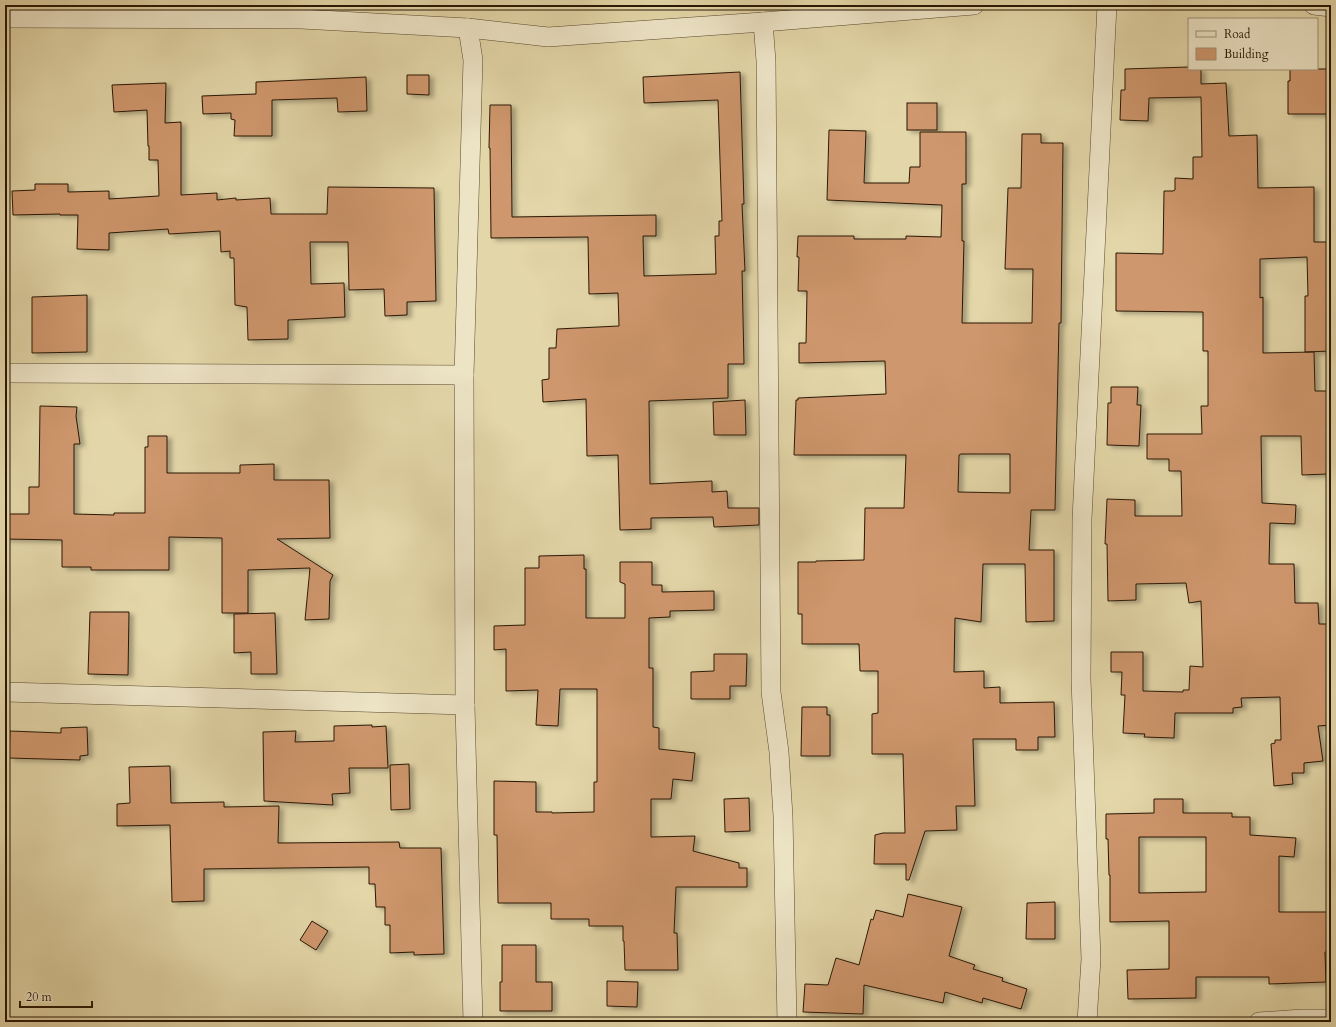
<svg xmlns="http://www.w3.org/2000/svg" width="1336" height="1027" font-family="Cardo,serif">
<style>
.building{fill:#cf976d;stroke:#291704;fill-rule:evenodd;filter:url(#shadow)}
.lines{fill:none;stroke-linecap:round;stroke-linejoin:round}
.minor-casing{stroke:#58472d;stroke-width:20}
.minor{stroke:#ede4c6;stroke-width:19}
</style>
<defs>
<filter id="shadow"><feDropShadow dx="4.5" dy="2.5" stdDeviation="2" flood-color="#0004"/></filter>
</defs>
<rect width="100%" height="100%" fill="#e3d6a8"/>
<filter id="stains"><feTurbulence type="fractalNoise" baseFrequency=".005" numOctaves="4"/><feColorMatrix values="0 0 0 0 .2 0 0 0 0 .09 0 0 0 0 .02 0 0 0 .5 -.17"/></filter>
<radialGradient id="worn" r=".72"><stop offset=".6" stop-color="#630" stop-opacity="0"/><stop offset="1" stop-color="#630" stop-opacity=".3"/></radialGradient>
<!-- building -->
<g class="building">
<path d="M 1189,67 L 1189,69 L 1201,69 L 1201,84 L 1226,83 L 1229,136 L 1257,135 L 1258,188 L 1314,187 L 1314,242 L 1331,242 L 1331,351 L 1305,352 L 1305,296 L 1308,296 L 1307,257 L 1260,259 L 1260,298 L 1263,297 L 1263,353 L 1314,352 L 1315,391 L 1331,391 L 1331,440 L 1327,440 L 1327,474 L 1302,475 L 1301,436 L 1261,436 L 1262,503 L 1296,505 L 1295,524 L 1270,523 L 1269,564 L 1294,564 L 1295,603 L 1318,603 L 1319,624 L 1330,624 L 1331,725 L 1318,726 L 1323,761 L 1304,763 L 1304,773 L 1292,773 L 1293,784 L 1274,786 L 1271,744 L 1275,743 L 1275,740 L 1281,740 L 1280,697 L 1241,698 L 1242,707 L 1233,708 L 1233,713 L 1175,713 L 1174,738 L 1144,737 L 1145,734 L 1123,733 L 1125,695 L 1121,695 L 1122,672 L 1111,672 L 1111,652 L 1143,652 L 1143,691 L 1183,692 L 1183,690 L 1189,690 L 1190,666 L 1203,667 L 1201,601 L 1189,603 L 1186,583 L 1136,584 L 1136,600 L 1108,601 L 1107,544 L 1105,544 L 1107,499 L 1135,500 L 1135,516 L 1182,516 L 1181,471 L 1169,471 L 1169,459 L 1147,459 L 1147,434 L 1202,434 L 1201,406 L 1208,406 L 1208,351 L 1203,351 L 1203,312 L 1116,311 L 1116,253 L 1163,254 L 1164,191 L 1173,191 L 1175,190 L 1175,178 L 1193,179 L 1193,157 L 1202,157 L 1201,97 L 1149,98 L 1148,121 L 1120,120 L 1121,90 L 1125,90 L 1125,69 Z"/>
<path d="M 1290,69 L 1331,69 L 1331,114 L 1288,114 L 1288,81 L 1290,81 Z"/>
<path d="M 740,72 L 744,204 L 742,204 L 745,271 L 742,271 L 744,364 L 728,364 L 728,398 L 649,401 L 650,484 L 712,481 L 712,492 L 727,491 L 728,508 L 759,508 L 759,525 L 714,527 L 713,517 L 651,518 L 651,529 L 620,530 L 618,455 L 587,456 L 586,399 L 543,402 L 542,380 L 549,379 L 549,348 L 556,348 L 557,329 L 619,326 L 618,293 L 589,294 L 588,237 L 491,238 L 490,148 L 489,148 L 490,105 L 511,105 L 512,217 L 656,215 L 656,236 L 643,236 L 644,276 L 716,274 L 715,236 L 719,236 L 719,221 L 722,221 L 718,100 L 644,103 L 643,77 Z"/>
<path d="M 407,75 L 429,75 L 429,95 L 407,94 Z"/>
<path d="M 366,77 L 367,111 L 338,112 L 337,98 L 272,100 L 272,136 L 234,136 L 235,120 L 231,119 L 231,113 L 203,114 L 202,96 L 256,94 L 256,82 Z"/>
<path d="M 166,83 L 165,123 L 181,122 L 181,195 L 217,193 L 217,200 L 236,198 L 236,200 L 270,198 L 271,214 L 327,214 L 328,187 L 434,188 L 436,301 L 407,302 L 407,315 L 385,316 L 384,289 L 349,290 L 348,242 L 310,242 L 311,284 L 344,283 L 345,317 L 288,320 L 288,339 L 248,340 L 247,307 L 235,305 L 234,258 L 230,258 L 230,251 L 221,252 L 220,231 L 169,234 L 168,229 L 109,233 L 109,250 L 77,249 L 78,215 L 60,215 L 60,214 L 13,215 L 12,191 L 35,190 L 35,184 L 68,184 L 68,192 L 109,191 L 109,199 L 159,196 L 158,160 L 149,160 L 149,146 L 148,146 L 147,110 L 114,112 L 112,85 Z"/>
<rect x="907" y="103" width="30" height="27"/>
<path d="M 829,130 L 866,131 L 864,183 L 909,183 L 910,167 L 920,167 L 920,132 L 966,132 L 966,184 L 962,184 L 962,241 L 964,241 L 962,323 L 1032,323 L 1033,269 L 1005,269 L 1008,188 L 1021,188 L 1022,134 L 1041,134 L 1041,143 L 1063,143 L 1061,323 L 1059,323 L 1055,510 L 1031,510 L 1029,550 L 1054,550 L 1054,621 L 1026,622 L 1025,564 L 983,564 L 981,622 L 955,618 L 954,672 L 984,671 L 984,688 L 1000,687 L 1000,703 L 1054,702 L 1055,737 L 1038,737 L 1038,750 L 1016,750 L 1016,739 L 973,739 L 975,806 L 956,806 L 957,830 L 925,831 L 909,880 L 906,880 L 906,864 L 874,864 L 875,835 L 883,833 L 905,833 L 903,754 L 872,754 L 872,714 L 878,713 L 878,671 L 860,671 L 859,644 L 802,644 L 802,614 L 798,614 L 798,562 L 816,562 L 816,561 L 864,560 L 865,508 L 904,508 L 906,455 L 794,455 L 796,400 L 798,400 L 798,398 L 886,394 L 885,361 L 799,363 L 799,343 L 806,343 L 807,291 L 798,291 L 799,257 L 797,257 L 798,236 L 854,236 L 854,239 L 906,239 L 906,236 L 941,237 L 942,205 L 827,200 ZM 961,454 L 1010,454 L 1010,493 L 958,492 L 959,455 Z"/>
<path d="M 87,295 L 87,352 L 32,353 L 32,297 Z"/>
<path d="M 1111,387 L 1138,387 L 1137,405 L 1141,405 L 1139,446 L 1107,445 L 1108,403 L 1111,403 Z"/>
<path d="M 745,400 L 746,435 L 714,435 L 713,402 Z"/>
<path d="M 40,406 L 77,407 L 76,416 L 80,444 L 74,444 L 74,514 L 114,515 L 114,513 L 145,513 L 145,447 L 148,447 L 148,436 L 167,436 L 167,473 L 240,473 L 240,465 L 274,464 L 274,480 L 329,480 L 330,538 L 277,539 L 333,575 L 330,581 L 329,619 L 305,620 L 310,568 L 248,570 L 248,613 L 222,613 L 222,538 L 169,537 L 169,570 L 91,570 L 91,567 L 62,567 L 62,540 L 5,539 L 5,514 L 29,514 L 29,487 L 39,487 Z"/>
<path d="M 584,555 L 584,569 L 586,569 L 586,618 L 625,618 L 625,584 L 620,582 L 620,562 L 652,562 L 652,585 L 662,585 L 662,592 L 714,591 L 714,610 L 670,611 L 670,617 L 649,618 L 649,668 L 653,668 L 653,727 L 659,728 L 659,749 L 695,753 L 692,781 L 673,779 L 671,799 L 651,799 L 651,837 L 695,836 L 693,851 L 739,863 L 739,868 L 747,868 L 747,887 L 676,887 L 674,933 L 677,933 L 678,970 L 625,970 L 624,941 L 623,941 L 623,926 L 589,926 L 589,919 L 551,919 L 551,903 L 498,903 L 497,835 L 494,835 L 494,781 L 536,782 L 536,812 L 552,812 L 552,813 L 594,812 L 594,782 L 597,782 L 597,689 L 560,689 L 558,726 L 536,725 L 538,690 L 506,691 L 506,649 L 494,650 L 494,626 L 525,625 L 525,568 L 539,568 L 539,556 Z"/>
<path d="M 90,612 L 129,612 L 128,675 L 88,674 Z"/>
<path d="M 275,613 L 277,674 L 251,674 L 251,652 L 234,653 L 234,614 Z"/>
<path d="M 714,654 L 747,654 L 746,686 L 730,686 L 730,699 L 691,699 L 691,672 L 714,671 Z"/>
<path d="M 802,707 L 827,707 L 827,715 L 830,715 L 830,756 L 801,756 Z"/>
<path d="M 372,725 L 372,727 L 386,726 L 388,768 L 349,768 L 350,793 L 332,794 L 333,805 L 264,801 L 263,732 L 296,731 L 295,742 L 334,741 L 334,726 Z"/>
<path d="M 87,727 L 88,755 L 80,756 L 80,760 L 9,758 L 10,731 L 61,733 L 61,728 Z"/>
<path d="M 409,764 L 410,809 L 391,810 L 390,765 Z"/>
<path d="M 170,766 L 171,803 L 224,802 L 224,807 L 279,806 L 278,843 L 399,842 L 400,848 L 441,848 L 444,954 L 414,955 L 414,952 L 390,953 L 390,925 L 385,925 L 385,907 L 376,907 L 375,884 L 369,884 L 369,867 L 204,869 L 204,901 L 172,902 L 170,825 L 117,826 L 117,804 L 130,803 L 129,767 Z"/>
<path d="M 749,798 L 750,831 L 725,832 L 724,799 Z"/>
<path d="M 1154,799 L 1183,799 L 1183,813 L 1232,813 L 1232,817 L 1250,817 L 1250,835 L 1296,838 L 1294,857 L 1279,856 L 1279,912 L 1331,912 L 1331,952 L 1325,952 L 1326,982 L 1269,984 L 1269,977 L 1196,977 L 1196,998 L 1128,999 L 1127,970 L 1169,969 L 1169,921 L 1110,922 L 1110,875 L 1109,875 L 1108,839 L 1106,839 L 1106,814 L 1154,813 ZM 1139,837 L 1206,837 L 1206,892 L 1139,893 Z"/>
<path d="M 908,894 L 962,907 L 949,956 L 975,965 L 973,969 L 1003,978 L 1002,981 L 1027,989 L 1021,1009 L 983,998 L 982,1003 L 945,992 L 943,1003 L 864,985 L 863,1014 L 803,1012 L 805,984 L 828,985 L 836,958 L 859,965 L 871,919 L 873,920 L 876,910 L 903,917 Z"/>
<path d="M 1055,902 L 1055,939 L 1026,939 L 1027,903 Z"/>
<path d="M 312,921 L 328,931 L 316,950 L 300,940 Z"/>
<path d="M 502,945 L 536,945 L 536,982 L 552,982 L 552,1011 L 500,1011 L 500,982 L 502,982 Z"/>
<path d="M 607,981 L 638,982 L 637,1007 L 607,1006 Z"/>
</g>
<g class="lines">
<!-- minor casing -->
<g class="minor-casing">
<g id="minor">
<path d="M 1314,5 L 1331,7"/>
<path d="M 5,18 L 301,19 L 468,28 L 548,37 L 763,22 L 974,5"/>
<path d="M 763,22 L 766,61 L 771,692 L 779,752 L 783,816 L 787,1022"/>
<path d="M 468,28 L 473,60 L 464,375 L 465,705 L 473,1022"/>
<path d="M 5,373 L 464,375"/>
<path d="M 5,692 L 465,705"/>
<path d="M 1087,1022 L 1091,959 L 1081,679 L 1082,519 L 1107,5"/>
<path d="M 1259,1022 L 1302,1019 L 1331,1019"/>
</g>
</g>
<!-- minor -->
<use href="#minor" class="minor"/>
</g>
<!-- margin -->
<rect width="1336" height="1027" fill="none" stroke="#e3d6a8" stroke-width="20"/>
<rect x="6" y="6" width="1324" height="1015" fill="none" stroke="#291704" stroke-width="2"/>
<rect x="10" y="10" width="1316" height="1007" fill="none" stroke="#291704"/>
<!-- legend -->
<rect x="1188" y="18" width="130" height="52" fill="#ede4c6" stroke="#9f9278"/>
<rect x="1196" y="31" width="20" height="6" fill="#ede4c6" stroke="#9f9278"/>
<text x="1224" y="38" font-size="12" fill="#291704">Road</text>
<rect x="1196" y="48" width="20" height="12" fill="#cf976d" stroke="#9f9278"/>
<text x="1224" y="58" font-size="12" fill="#291704">Building</text>
<!-- scale -->
<path d="M20 1001v6h72v-6" fill="none" stroke="#291704" stroke-width="2"/>
<text x="26" y="1001" font-size="12" fill="#291704" stroke="#ede4c6" stroke-width="3" paint-order="stroke">20 m</text>
<rect width="100%" height="100%" filter="url(#stains)"/>
<rect width="100%" height="100%" fill="url(#worn)"/>
</svg>
